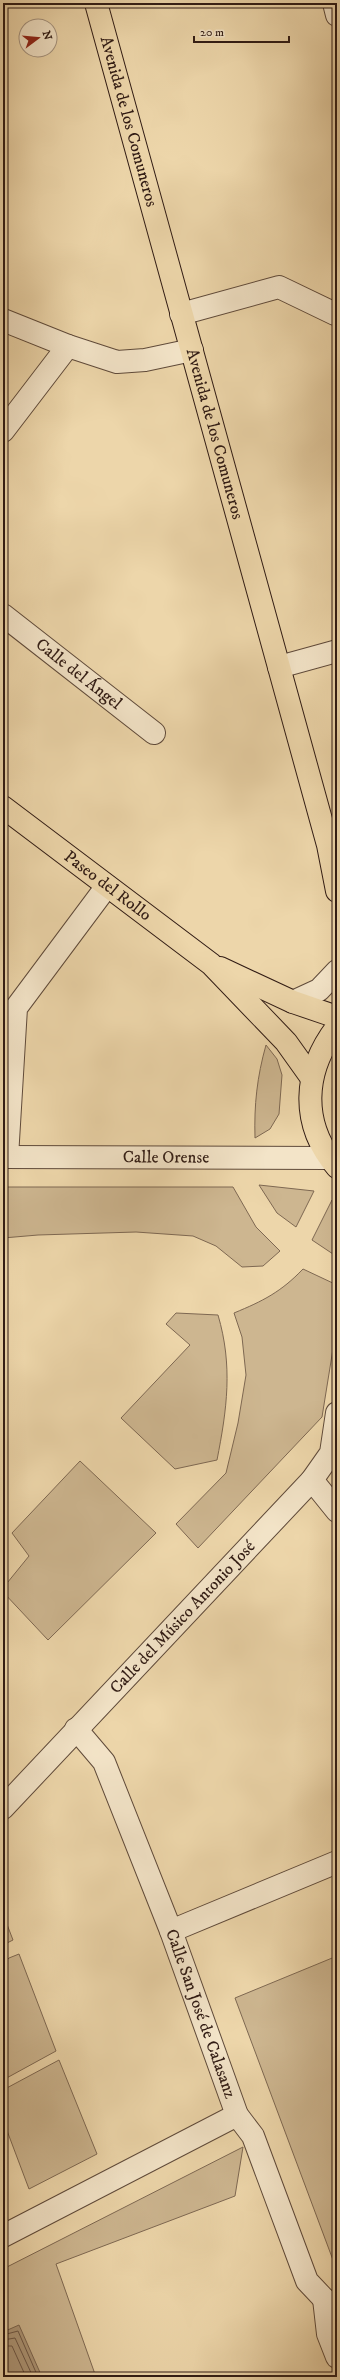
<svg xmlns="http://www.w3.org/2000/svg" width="340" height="2380" font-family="'IM FELL DW Pica',serif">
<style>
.green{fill:#cdb690;stroke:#7e6852}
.water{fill:#ad9677;stroke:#7b654f}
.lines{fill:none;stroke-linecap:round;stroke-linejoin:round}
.shore{stroke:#6e5846;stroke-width:1}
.pedestrian-casing{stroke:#5f4a3a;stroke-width:24}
.minor-casing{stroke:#5f4a3a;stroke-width:24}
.primary-casing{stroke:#301b14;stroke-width:24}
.pedestrian{stroke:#f3e4c8;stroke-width:22}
.minor{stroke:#f3e4c8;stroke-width:22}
.primary{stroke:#edd6aa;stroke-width:22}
.labels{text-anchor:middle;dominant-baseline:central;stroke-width:3;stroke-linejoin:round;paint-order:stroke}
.street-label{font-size:17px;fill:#301b14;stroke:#f3e4c8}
</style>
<rect width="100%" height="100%" fill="#edd6aa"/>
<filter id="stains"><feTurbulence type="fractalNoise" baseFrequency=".005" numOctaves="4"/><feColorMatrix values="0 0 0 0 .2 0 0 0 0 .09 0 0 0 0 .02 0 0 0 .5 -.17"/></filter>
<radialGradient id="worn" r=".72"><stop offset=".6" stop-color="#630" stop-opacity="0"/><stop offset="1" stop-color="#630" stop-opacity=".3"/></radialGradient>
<!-- green -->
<g class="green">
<path d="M 266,1045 L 277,1059 L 282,1075 L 279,1114 L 270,1129 L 255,1138 C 254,1105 257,1077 266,1045 Z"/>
<path d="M 337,1066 L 337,1126 C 333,1105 329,1086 337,1066 Z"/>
<path d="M 259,1185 L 314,1191 L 296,1227 L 277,1213 Z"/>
<path d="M 3,1187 L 233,1187 L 256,1227 L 280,1251 L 263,1266 L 242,1267 L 216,1246 L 193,1236 L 136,1232 L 38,1235 L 3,1238 Z"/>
<path d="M 332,1200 L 337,1218 L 336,1256 L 312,1240 Z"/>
<path d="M 303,1269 L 337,1285 L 337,1324 L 322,1417 L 198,1548 L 176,1524 L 226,1473 L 238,1423 L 246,1375 L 242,1337 L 234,1313 C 263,1301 281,1292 303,1269 Z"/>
<path d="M 176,1313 L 218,1315 C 233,1366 227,1409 217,1460 L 175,1469 L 121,1418 L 190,1345 L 166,1324 Z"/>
<path d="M 80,1461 L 156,1533 L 48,1640 L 3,1592 L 3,1588 L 29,1556 L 12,1533 Z"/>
<path d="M 3,1914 L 13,1940 L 3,1945 Z"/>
<path d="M 19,1954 L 56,2051 L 3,2080 L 3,1964 L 9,1958 Z"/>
<path d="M 337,1956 L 337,2258 L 333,2260 L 235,1998 Z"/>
<path d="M 59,2060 L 97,2154 L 29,2189 L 3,2120 L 3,2090 Z"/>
<path d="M 243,2147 L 235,2196 L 56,2264 L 96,2377 L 3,2377 L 3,2269 Z"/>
</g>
<!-- water -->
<path class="water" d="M 19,2325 L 42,2377 L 3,2377 L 3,2332 Z"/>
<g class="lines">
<!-- shore -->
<g class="shore">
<path d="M 3,2335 L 18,2331 L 38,2377"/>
<path d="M 3,2340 L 15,2338 L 33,2377"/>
<path d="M 3,2346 L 12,2346 L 26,2377"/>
</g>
<!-- pedestrian casing -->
<g class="pedestrian-casing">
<g id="pedestrian">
<path id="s1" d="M 3,615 L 154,733"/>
<path d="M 7,1157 L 16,1008 L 107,886"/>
</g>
</g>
<!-- minor casing -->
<g class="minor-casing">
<g id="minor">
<path d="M 334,3 L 337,15"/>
<path d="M 181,314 L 279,287 L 335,314"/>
<path d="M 3,320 L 68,346 L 117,362 L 145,360 L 192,350"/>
<path d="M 3,431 L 68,346"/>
<path d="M 279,667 L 337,651"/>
<path d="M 293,1002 L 319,990 L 337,971"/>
<path id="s2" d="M 3,1157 L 328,1158"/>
<path d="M 312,1480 L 337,1511"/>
<path id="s3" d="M 76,1729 L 104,1762 L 171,1931 L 237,2115 L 253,2136 L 307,2281 L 324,2299"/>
<path id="s4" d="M 3,1808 L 312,1480 L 331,1453 L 337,1413"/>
<path d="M 171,1931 L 337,1862"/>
<path d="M 3,2236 L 237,2115"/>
<path d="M 324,2299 L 328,2334 L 337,2357"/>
</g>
</g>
<!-- primary casing -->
<g class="primary-casing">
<g id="primary">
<path id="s5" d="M 96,3 L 328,845 L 337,891"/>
<path id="s6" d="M 3,807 L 211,964 L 286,1042 L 311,1077"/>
<path d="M 220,968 L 293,1002 L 337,1017"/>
<path d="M 337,1027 C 303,1071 300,1124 337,1167"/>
</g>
</g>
<!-- pedestrian -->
<use href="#pedestrian" class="pedestrian"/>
<!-- minor -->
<use href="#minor" class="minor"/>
<!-- primary -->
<use href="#primary" class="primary"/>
</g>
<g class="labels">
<!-- street labels -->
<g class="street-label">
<text stroke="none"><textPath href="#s5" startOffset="123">Avenida de los Comuneros</textPath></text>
<text stroke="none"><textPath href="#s5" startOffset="447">Avenida de los Comuneros</textPath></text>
<text stroke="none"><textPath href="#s1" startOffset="96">Calle del Ángel</textPath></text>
<text stroke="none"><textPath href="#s6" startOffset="131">Paseo del Rollo</textPath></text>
<text stroke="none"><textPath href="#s2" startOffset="163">Calle Orense</textPath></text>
<text stroke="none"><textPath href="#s4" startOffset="262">Calle del Músico Antonio José</textPath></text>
<text stroke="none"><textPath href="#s3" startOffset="313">Calle San José de Calasanz</textPath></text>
</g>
</g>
<!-- margin -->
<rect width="340" height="2380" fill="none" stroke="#edd6aa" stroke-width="16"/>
<rect x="4" y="4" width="332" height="2372" fill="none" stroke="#301b14" stroke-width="2"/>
<rect x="8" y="8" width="324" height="2364" fill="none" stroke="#301b14"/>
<!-- north arrow -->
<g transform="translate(38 38) rotate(74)"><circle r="19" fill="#f3e4c8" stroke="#a59480"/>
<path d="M0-3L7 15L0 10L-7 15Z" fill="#8f2418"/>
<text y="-6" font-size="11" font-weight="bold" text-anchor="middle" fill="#301b14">N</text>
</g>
<!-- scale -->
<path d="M194 36v6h95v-6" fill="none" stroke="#301b14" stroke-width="2"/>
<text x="200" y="36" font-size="12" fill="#301b14" stroke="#f3e4c8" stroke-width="3" paint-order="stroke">20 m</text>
<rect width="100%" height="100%" filter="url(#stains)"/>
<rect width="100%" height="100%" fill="url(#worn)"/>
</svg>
